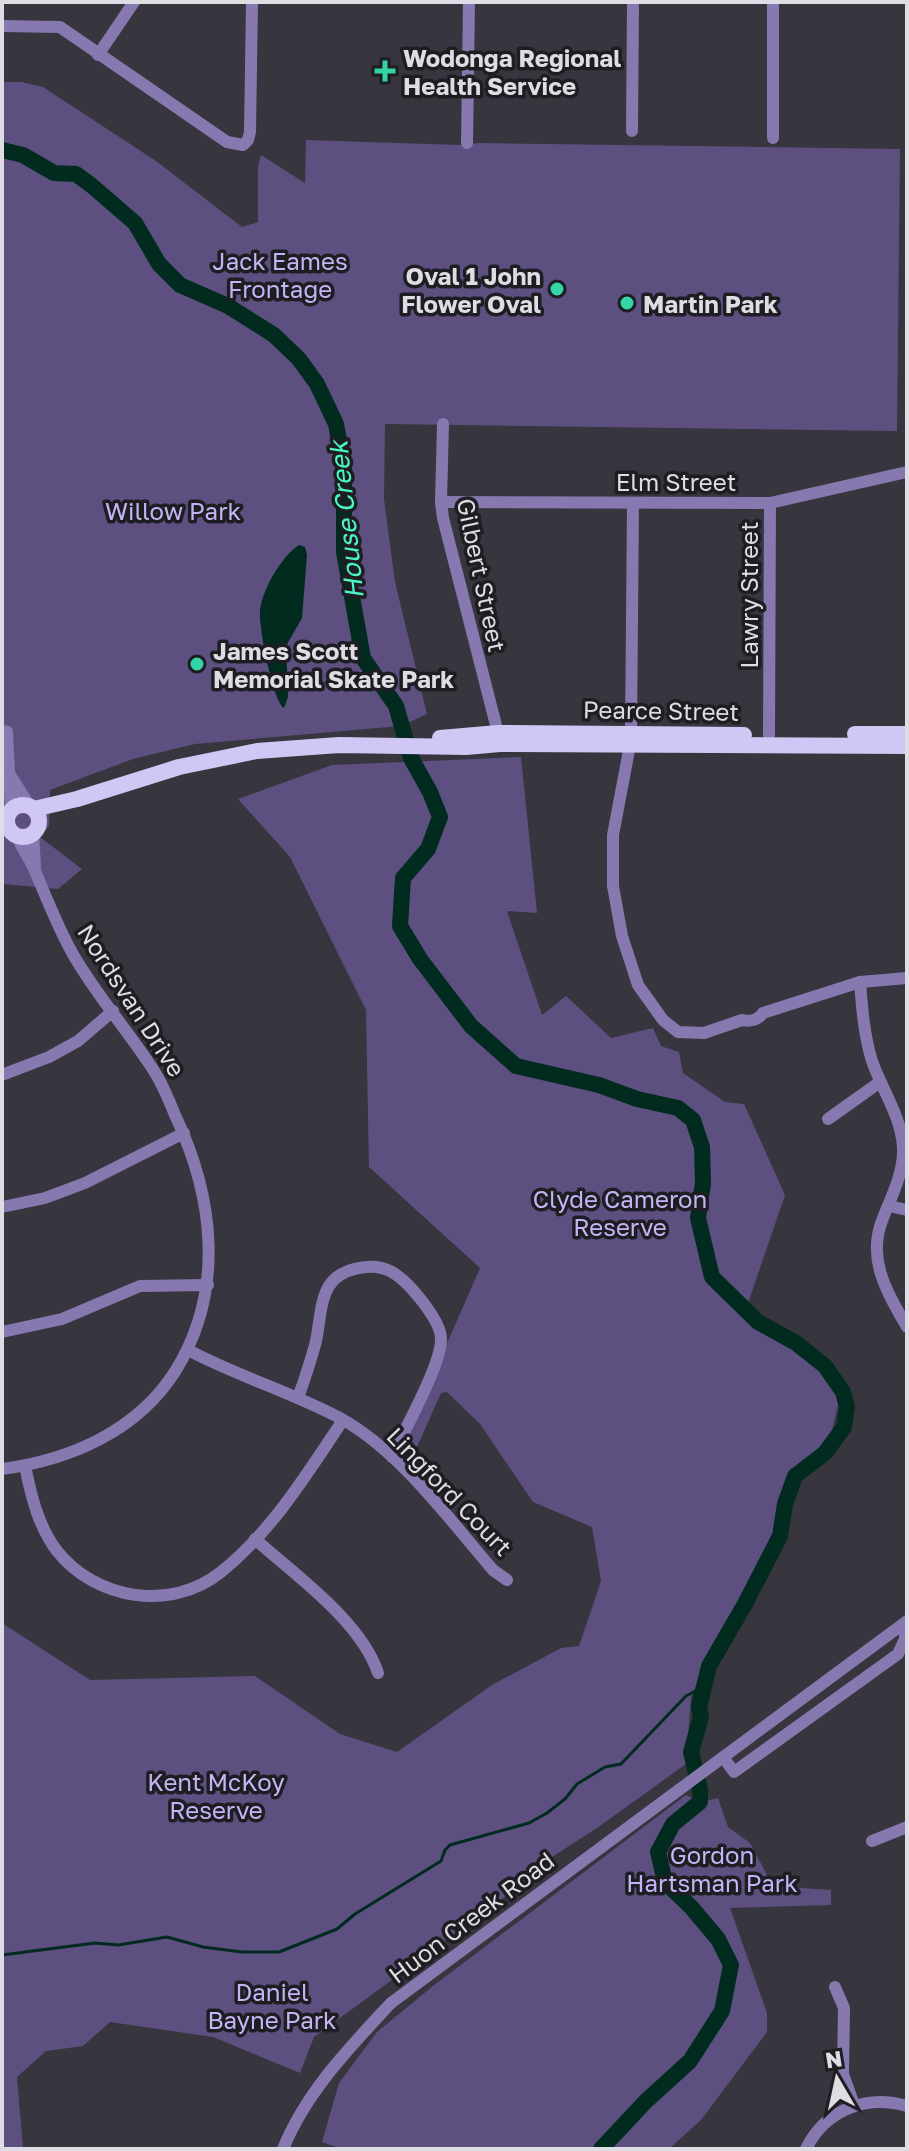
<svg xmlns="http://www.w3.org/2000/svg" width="909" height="2151" font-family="'Golos Text',sans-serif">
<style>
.green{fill:#5d5081}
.water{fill:#012b1f}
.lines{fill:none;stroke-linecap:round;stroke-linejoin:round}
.stream{stroke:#012b1f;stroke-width:3}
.river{stroke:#012b1f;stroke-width:16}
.minor{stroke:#8778b0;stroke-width:12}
.major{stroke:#d1c7f4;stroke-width:16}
.poi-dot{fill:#35d4a7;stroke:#1e1d22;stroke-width:3}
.labels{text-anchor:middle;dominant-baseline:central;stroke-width:7;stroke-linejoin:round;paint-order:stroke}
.poi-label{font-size:24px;font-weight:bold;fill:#dedde3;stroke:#1e1d22;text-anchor:start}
.park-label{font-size:24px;fill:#c4b4f6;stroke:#1e1d22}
.street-label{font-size:24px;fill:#dedde3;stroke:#1e1d22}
.water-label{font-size:26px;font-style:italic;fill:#49f6c4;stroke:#1e1d22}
</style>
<rect width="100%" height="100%" fill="#37353e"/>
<!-- green -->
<g class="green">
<path d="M 2,82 L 21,82 L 43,87 L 156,161 L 242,227 L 258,222 L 258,166 L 261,155 L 305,183 L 306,140 L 459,145 L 480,143 L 900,149 L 897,431 L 385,424 L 384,499 L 395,582 L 427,714 L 401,726 L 195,744 L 133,759 L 50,790 L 49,826 L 40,837 L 82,869 L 58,889 L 2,884 Z"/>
<path d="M 521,757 L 537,913 L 507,911 L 542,1015 L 566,996 L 611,1038 L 653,1028 L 661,1046 L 679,1052 L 683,1073 L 725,1102 L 744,1104 L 785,1195 L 747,1306 L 779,1338 L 808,1358 L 835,1385 L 840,1397 L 829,1443 L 799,1480 L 753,1583 L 729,1619 L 691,1697 L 687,1749 L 690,1761 L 600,1826 L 549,1859 L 501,1900 L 314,2037 L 300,2073 L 213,2037 L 110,2022 L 83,2046 L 46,2051 L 17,2077 L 23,2148 L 2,2149 L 2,1623 L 90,1680 L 255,1676 L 340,1734 L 397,1752 L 492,1685 L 561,1648 L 579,1646 L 601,1581 L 592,1527 L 533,1502 L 480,1424 L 447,1392 L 441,1393 L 413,1456 L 402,1446 L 480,1268 L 369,1167 L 366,1010 L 290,857 L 238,799 L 332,765 Z"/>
<path d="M 686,1795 L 700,1802 L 718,1798 L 728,1827 L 750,1843 L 773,1886 L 831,1890 L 831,1905 L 730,1908 L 767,2013 L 767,2032 L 701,2120 L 669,2149 L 342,2149 L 322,2142 L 339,2083 L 377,2032 L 433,1986 Z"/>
</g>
<!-- water -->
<path class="water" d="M 299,545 L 305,547 L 307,555 L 302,618 L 286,646 L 288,697 L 284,708 C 273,701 259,629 260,613 C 260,593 282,555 299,545 Z"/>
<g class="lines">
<!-- stream -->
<path class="stream" d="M 2,1955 L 95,1943 L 118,1945 L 167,1937 L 203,1947 L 242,1952 L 279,1952 L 337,1929 L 355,1914 L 441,1861 L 445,1850 L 450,1845 L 529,1823 L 547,1813 L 565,1799 L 577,1784 L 605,1767 L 621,1764 L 686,1696 L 703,1687"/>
<!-- river -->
<path class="river" d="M 2,150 L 23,155 L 54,173 L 76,174 L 91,185 L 135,223 L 159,264 L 180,285 L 228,306 L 274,335 L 299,359 L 317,384 L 336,424 L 344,468 L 344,552 L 363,658 L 396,706 L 411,758 L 430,792 L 440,817 L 428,849 L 403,878 L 400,926 L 420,959 L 471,1026 L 516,1066 L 599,1085 L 637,1099 L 678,1108 L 693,1120 L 702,1147 L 703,1183 L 698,1218 L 712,1277 L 758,1322 L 796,1343 L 825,1366 L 843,1392 L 847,1407 L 844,1427 L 825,1453 L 795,1476 L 785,1504 L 780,1536 L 745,1604 L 709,1666 L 699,1707 L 701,1717 L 691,1752 L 700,1790 L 700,1802 L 673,1824 L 658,1852 L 665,1882 L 691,1907 L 718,1939 L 731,1965 L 722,2011 L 690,2061 L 646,2101 L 601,2149"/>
<!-- minor -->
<g class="minor">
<path d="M 2,26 L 60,27 L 227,142 L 243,145 L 248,140 L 250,132 L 252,2"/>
<path d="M 98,55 L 134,2"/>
<path d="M 632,131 L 633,2"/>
<path d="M 773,138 L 773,2"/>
<path d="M 467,143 L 469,2"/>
<path d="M 443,424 L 441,502 L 443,518 L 498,733"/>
<path d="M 441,502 L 770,503 L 907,472"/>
<path d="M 2,731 L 7,732 L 11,810"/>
<path d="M 631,733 L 633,503"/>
<path d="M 769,735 L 770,503"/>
<path d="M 630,745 L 613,835 L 613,886 L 622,936 L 638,985 L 663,1020 L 678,1032 L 704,1033 L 742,1020 C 750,1022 758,1020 763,1013 L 860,982 L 907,978"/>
<path d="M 10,775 L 29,805"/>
<path d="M 33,833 L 35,867"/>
<path d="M 860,982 C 862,1008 864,1035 872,1061 C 882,1090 901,1116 903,1147 C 904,1173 892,1195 883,1218 C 866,1259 887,1292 907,1327"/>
<path d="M 2,1075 L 49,1057 L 78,1041 L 113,1011"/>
<path d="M 828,1119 L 880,1082"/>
<path d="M 889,1206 L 907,1210"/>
<path d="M 2,1207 L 45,1198 L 85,1183 L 184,1133"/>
<path d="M 2,1332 L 62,1319 L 140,1286 L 208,1285"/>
<path d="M 188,1350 C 237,1376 291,1392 340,1418 C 400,1451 449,1519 493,1570 L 507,1580"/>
<path d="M 298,1398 C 304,1381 310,1363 315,1345 C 320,1327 319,1302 329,1286 C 340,1268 372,1262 390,1271 C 407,1279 440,1319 441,1338 C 442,1364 404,1430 392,1457"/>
<path d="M 25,1466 C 31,1495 38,1526 57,1551 C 96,1600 171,1612 221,1572 C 272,1531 307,1474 343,1420"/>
<path d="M 2,1469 C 70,1460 138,1431 176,1370 C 225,1290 214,1197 175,1115 C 169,1100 163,1085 154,1071 C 129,1032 97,996 74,956 C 59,930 48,902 36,873 C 31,860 22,849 17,836"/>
<path d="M 255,1539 C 295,1575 361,1621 378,1673"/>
<path d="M 723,1757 L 734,1772 L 898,1654 L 905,1639 L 905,1623"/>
<path d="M 872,1841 L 907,1827"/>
<path d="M 835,1987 L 844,2008 L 843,2074 L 854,2105"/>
<path d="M 283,2149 C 306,2092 350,2047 391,2003 L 907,1621"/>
<path d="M 806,2149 C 825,2110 866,2094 907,2106"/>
</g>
<!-- major -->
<g class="major">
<path d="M 855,734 L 907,734"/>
<path d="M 440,738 L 498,733 L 744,735"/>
<circle cx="23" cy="821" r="16"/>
<path d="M 34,809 L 77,799 L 179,767 L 257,751 L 339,745 L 466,747 L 500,744 L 907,746"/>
</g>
</g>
<!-- markers -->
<g class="poi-dot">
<path d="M381 59h8v8h8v8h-8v8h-8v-8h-8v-8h8z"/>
<circle cx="557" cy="289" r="8"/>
<circle cx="627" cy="303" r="8"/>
<circle cx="197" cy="664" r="8"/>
</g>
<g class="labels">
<!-- poi labels -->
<g class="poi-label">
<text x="403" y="57">Wodonga Regional<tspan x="403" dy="28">Health Service</tspan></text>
<text x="541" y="275" text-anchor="end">Oval 1 John<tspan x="541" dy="28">Flower Oval</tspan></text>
<text x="643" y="303">Martin Park</text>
<text x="213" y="650">James Scott<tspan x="213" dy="28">Memorial Skate Park</tspan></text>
</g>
<!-- park labels -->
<g class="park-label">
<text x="280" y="260">Jack Eames<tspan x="280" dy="28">Frontage</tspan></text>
<text x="173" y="510">Willow Park</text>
<text x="620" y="1198">Clyde Cameron<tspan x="620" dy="28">Reserve</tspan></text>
<text x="216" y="1781">Kent McKoy<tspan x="216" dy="28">Reserve</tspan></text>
<text x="712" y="1854">Gordon<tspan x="712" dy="28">Hartsman Park</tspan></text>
<text x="272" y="1991">Daniel<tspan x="272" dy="28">Bayne Park</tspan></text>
</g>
<!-- street labels -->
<g class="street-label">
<text x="676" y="481">Elm Street</text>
<text transform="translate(482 575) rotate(78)">Gilbert Street</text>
<text transform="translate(748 595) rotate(-90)">Lawry Street</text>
<text transform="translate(661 710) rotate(1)">Pearce Street</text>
<text transform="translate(132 1000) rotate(57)">Nordsvan Drive</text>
<text transform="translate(450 1491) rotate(46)">Lingford Court</text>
<text transform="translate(471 1917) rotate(-37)">Huon Creek Road</text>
</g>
<!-- water labels -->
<g class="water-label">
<text transform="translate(346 520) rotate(-96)">House Creek</text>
</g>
</g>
<!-- border -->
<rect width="909" height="2151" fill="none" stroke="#dedde3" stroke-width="8"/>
<!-- north arrow -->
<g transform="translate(837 2079) rotate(351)" stroke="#1e1d22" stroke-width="6" paint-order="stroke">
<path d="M0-6L14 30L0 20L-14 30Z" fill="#dedde3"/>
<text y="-12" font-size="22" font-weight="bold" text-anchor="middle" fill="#dedde3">N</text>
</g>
</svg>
